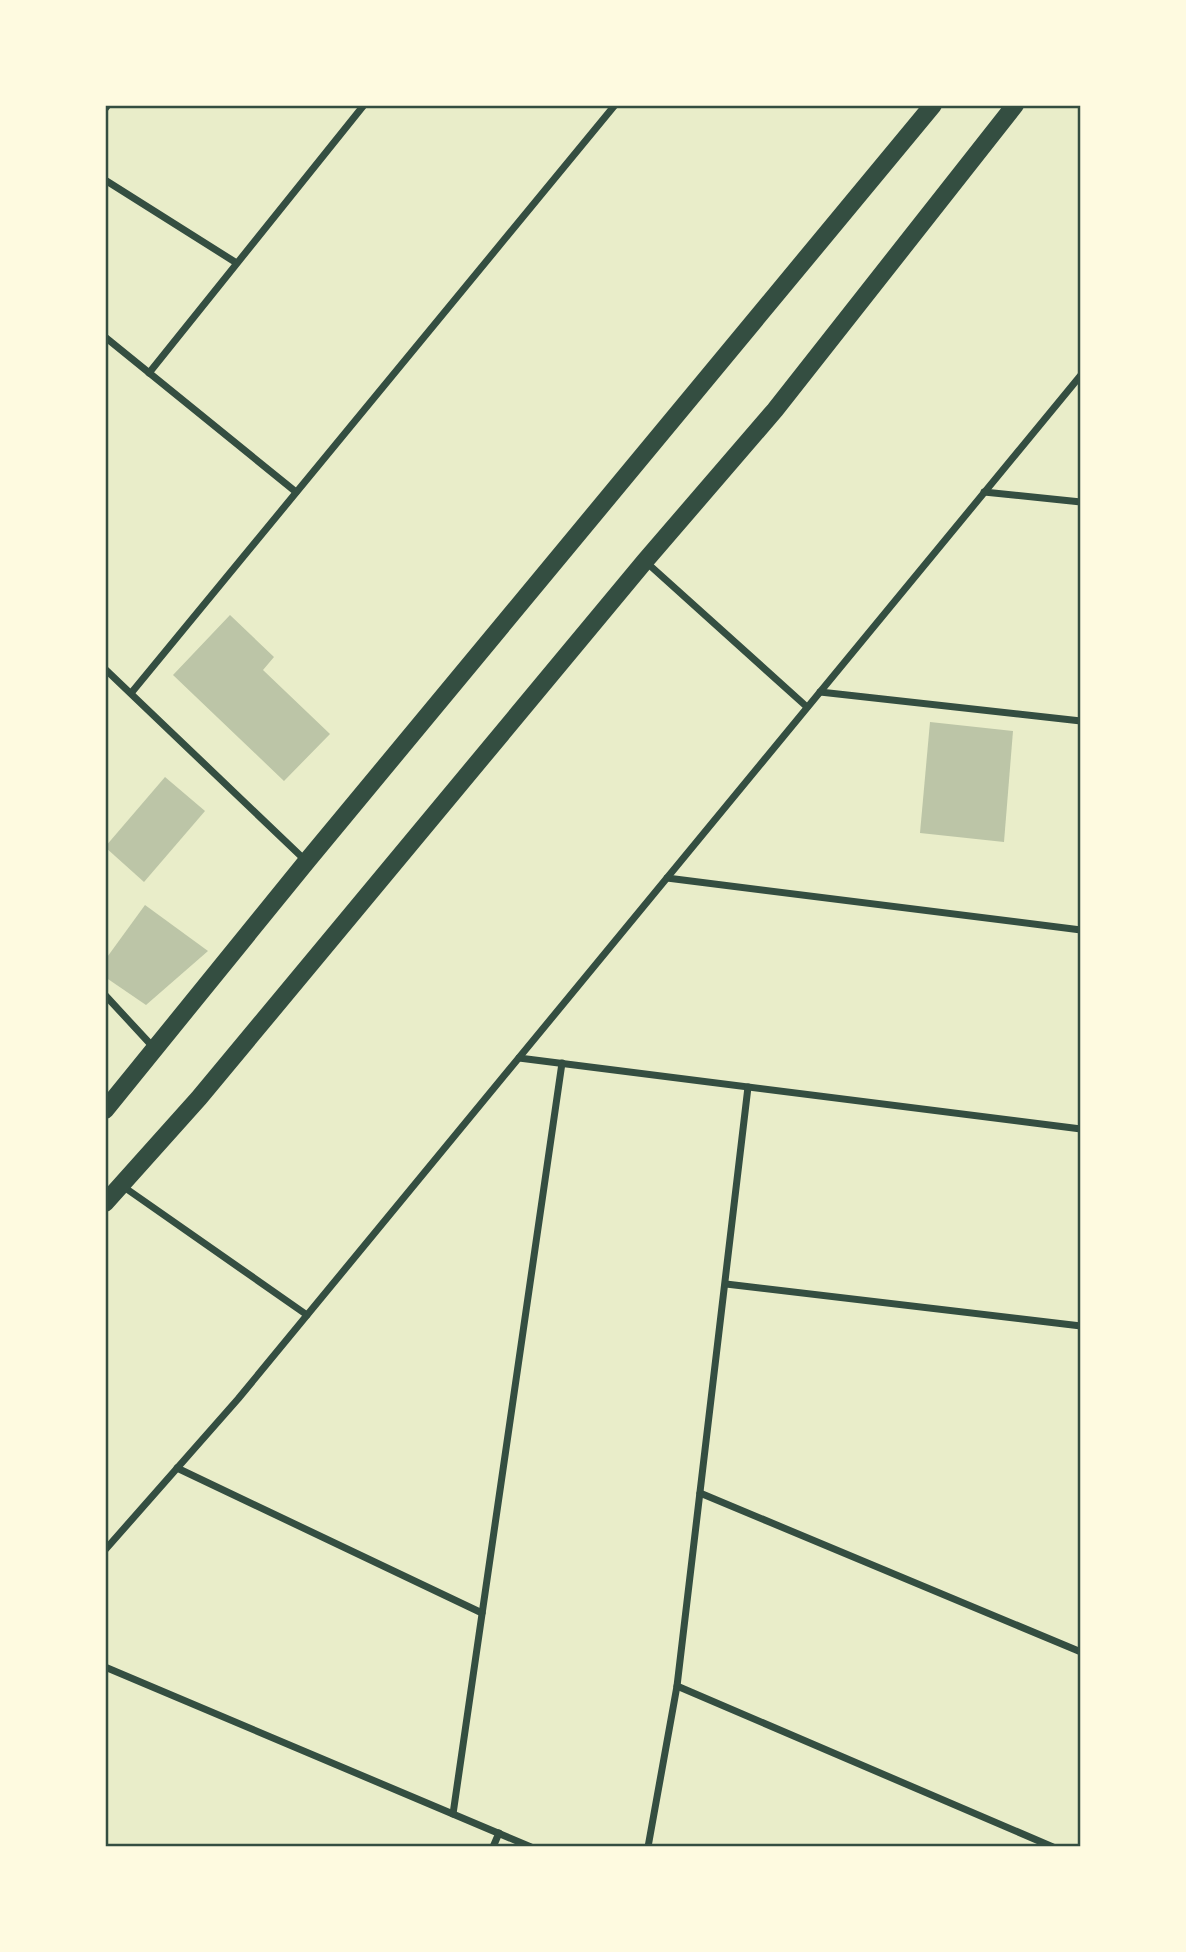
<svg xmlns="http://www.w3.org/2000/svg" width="1186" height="1952" font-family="Overpass,sans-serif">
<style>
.building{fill:#bcc5a7}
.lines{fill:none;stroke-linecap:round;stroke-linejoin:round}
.minor{stroke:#344e41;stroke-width:7}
.primary{stroke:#344e41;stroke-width:18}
.neatline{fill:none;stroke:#344e41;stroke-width:2.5}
</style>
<rect width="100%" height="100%" fill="#e9edc9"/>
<!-- building -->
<g class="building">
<path d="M 230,615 L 274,657 L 263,670 L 330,734 L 284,781 L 173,675 Z"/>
<path d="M 930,722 L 1013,731 L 1004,842 L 920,833 Z"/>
<path d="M 165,777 L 205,811 L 144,882 L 105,847 Z"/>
<path d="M 145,905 L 208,951 L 146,1005 L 105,977 L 105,960 Z"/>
</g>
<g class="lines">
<!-- minor -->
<g class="minor">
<path d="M 105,109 L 108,105"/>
<path d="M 105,180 L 235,262"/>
<path d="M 105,337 L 296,492"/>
<path d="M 149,373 L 364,105"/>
<path d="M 984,492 L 1081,502"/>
<path d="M 646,562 L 807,707"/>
<path d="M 105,669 L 306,861"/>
<path d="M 132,692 L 615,105"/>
<path d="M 820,692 L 1081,721"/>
<path d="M 667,878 L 1081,930"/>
<path d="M 105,995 L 154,1048"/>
<path d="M 519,1058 L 1081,1129"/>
<path d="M 121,1185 L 307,1315"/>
<path d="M 726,1284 L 1081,1326"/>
<path d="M 177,1468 L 482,1613"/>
<path d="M 700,1493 L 1081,1652"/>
<path d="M 105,1550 L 238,1399 L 1081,375"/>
<path d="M 105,1667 L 531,1847"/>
<path d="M 677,1686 L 1053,1847"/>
<path d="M 453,1814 L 562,1063"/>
<path d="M 493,1847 L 499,1833"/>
<path d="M 648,1847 L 677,1686 L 748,1087"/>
</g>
<!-- primary -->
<g class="primary">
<path d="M 105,1110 L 307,861 L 933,105"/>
<path d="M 105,1203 L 199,1098 L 645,561 L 775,410 L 1015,105"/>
</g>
</g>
<!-- border -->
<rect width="1186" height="1952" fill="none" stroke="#fefae0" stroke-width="214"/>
<rect x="107" y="107" width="972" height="1738" class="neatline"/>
</svg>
